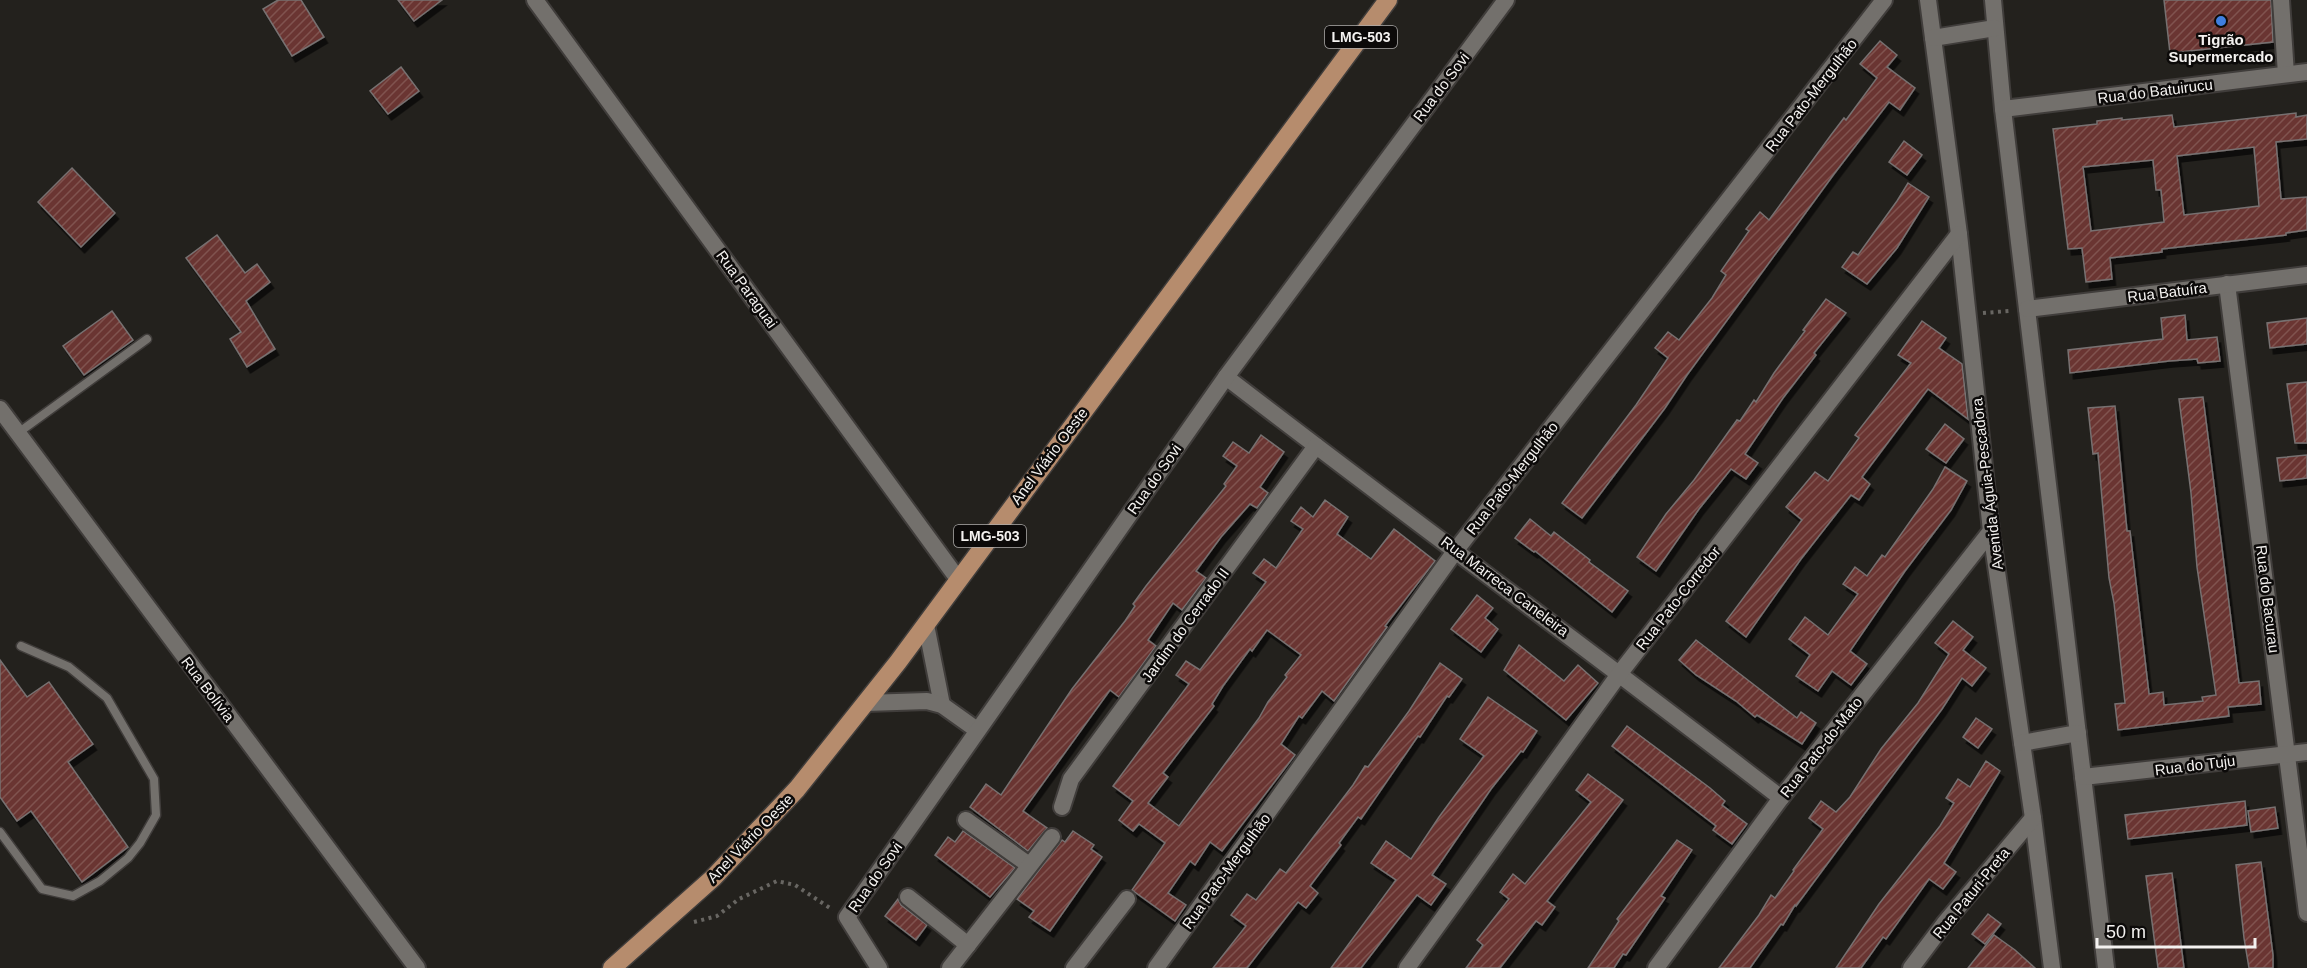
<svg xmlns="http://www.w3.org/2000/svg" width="2307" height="968" font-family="Arial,sans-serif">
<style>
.building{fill:url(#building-hatch);stroke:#777171;stroke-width:1.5;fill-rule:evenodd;filter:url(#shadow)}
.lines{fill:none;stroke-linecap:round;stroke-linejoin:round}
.lane-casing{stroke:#403d3b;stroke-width:11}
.street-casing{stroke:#403d3b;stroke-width:20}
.primary-casing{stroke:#403d3b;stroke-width:21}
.path{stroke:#686662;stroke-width:4;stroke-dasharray:3 4.5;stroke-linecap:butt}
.lane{stroke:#73706c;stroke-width:8}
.street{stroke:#73706c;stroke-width:16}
.primary{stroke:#b68c6d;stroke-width:18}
.shop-dot{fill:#3f7fe0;stroke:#0c0a09;stroke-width:2}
.labels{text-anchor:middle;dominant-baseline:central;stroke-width:5;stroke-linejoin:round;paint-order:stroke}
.shield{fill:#0c0a09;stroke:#aeacab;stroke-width:1.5}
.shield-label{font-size:14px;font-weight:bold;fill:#f4f2f0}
.poi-label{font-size:15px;font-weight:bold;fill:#f4f2f0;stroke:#0c0a09}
.street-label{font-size:15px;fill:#f4f2f0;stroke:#0c0a09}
</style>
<defs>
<pattern id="building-hatch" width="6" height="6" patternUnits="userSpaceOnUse" patternTransform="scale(1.5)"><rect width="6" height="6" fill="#6a3532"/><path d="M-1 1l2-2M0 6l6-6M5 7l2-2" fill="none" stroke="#805350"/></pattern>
<filter id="shadow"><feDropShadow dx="3.5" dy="6" stdDeviation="0" flood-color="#0009"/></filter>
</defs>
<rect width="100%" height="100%" fill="#23211d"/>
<!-- building -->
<g class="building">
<path d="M 278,0 L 301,0 L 324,37 L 292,56 L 263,9 Z"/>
<path d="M 398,0 L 442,0 L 414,21 Z"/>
<path d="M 2164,0 L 2271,0 L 2273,42 L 2170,53 Z"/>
<path d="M 1880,41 L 1897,55 L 1887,67 L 1915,88 L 1900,110 L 1889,102 L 1834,174 L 1687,375 L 1665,408 L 1582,518 L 1562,503 L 1636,405 L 1668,358 L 1655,348 L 1668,332 L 1679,340 L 1712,298 L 1726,275 L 1721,271 L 1749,231 L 1746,229 L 1760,212 L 1769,220 L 1831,135 L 1844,118 L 1846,120 L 1877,78 L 1860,64 Z"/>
<path d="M 401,67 L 419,91 L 388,114 L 370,91 Z"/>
<path d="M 2296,113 L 2296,117 L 2307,115 L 2307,139 L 2276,142 L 2281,199 L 2307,197 L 2307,230 L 2286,233 L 2286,235 L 2162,249 L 2162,252 L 2110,258 L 2112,279 L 2086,282 L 2082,248 L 2068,249 L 2053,129 L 2097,124 L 2097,121 L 2122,118 L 2122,120 L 2172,115 L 2174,127 ZM 2254,147 L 2259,206 L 2184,215 L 2177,156 ZM 2153,160 L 2156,190 L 2161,190 L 2164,222 L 2091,231 L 2083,167 Z"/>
<path d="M 1904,141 L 1922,155 L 1907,175 L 1889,162 Z"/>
<path d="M 72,168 L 115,213 L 81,247 L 38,202 Z"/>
<path d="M 1908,183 L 1929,197 L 1897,248 L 1867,284 L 1842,267 L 1853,252 L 1858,255 L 1897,201 Z"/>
<path d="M 217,235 L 245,273 L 257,264 L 270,282 L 246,301 L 275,349 L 247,367 L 230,339 L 241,332 L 186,258 Z"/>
<path d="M 1826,299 L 1846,313 L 1814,353 L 1816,355 L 1783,398 L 1745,454 L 1758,463 L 1746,479 L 1731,469 L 1699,509 L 1656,571 L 1637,557 L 1666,514 L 1694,480 L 1737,420 L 1740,421 L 1754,400 L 1756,402 L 1774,373 L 1805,331 L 1803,330 Z"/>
<path d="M 112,311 L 133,340 L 84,375 L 63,346 Z"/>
<path d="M 2185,315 L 2187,340 L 2217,337 L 2220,361 L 2198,363 L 2197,359 L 2169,361 L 2070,373 L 2068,350 L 2163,339 L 2161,318 Z"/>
<path d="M 2307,318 L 2307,344 L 2270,348 L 2267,323 Z"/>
<path d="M 1922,321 L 1946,338 L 1939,348 L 1962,364 L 1968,419 L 1928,389 L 1862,477 L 1870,484 L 1859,500 L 1851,495 L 1801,559 L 1746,637 L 1726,621 L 1802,520 L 1786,507 L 1815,472 L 1828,481 L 1859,438 L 1855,435 L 1911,363 L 1898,355 Z"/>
<path d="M 2307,382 L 2307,443 L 2295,443 L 2287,384 Z"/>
<path d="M 2203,397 L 2239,683 L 2259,681 L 2261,704 L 2228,707 L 2229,716 L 2118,730 L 2115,704 L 2125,703 L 2114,603 L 2109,578 L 2098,453 L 2093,454 L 2088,408 L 2115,406 L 2127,531 L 2130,531 L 2149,694 L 2163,692 L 2164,705 L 2203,701 L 2202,697 L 2216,695 L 2197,567 L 2191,493 L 2179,399 Z"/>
<path d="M 1945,424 L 1964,439 L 1946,463 L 1926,449 Z"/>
<path d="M 1261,435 L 1284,452 L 1260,487 L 1268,493 L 1257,508 L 1250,504 L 1221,537 L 1196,571 L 1206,578 L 1182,610 L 1173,603 L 1148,640 L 1156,646 L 1119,697 L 1110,690 L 1023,811 L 1047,828 L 1028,851 L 970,807 L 986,784 L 1001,795 L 1072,689 L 1125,621 L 1135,606 L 1133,604 L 1146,586 L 1226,486 L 1224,484 L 1237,466 L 1223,456 L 1233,442 L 1249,453 Z"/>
<path d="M 2307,455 L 2307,478 L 2280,481 L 2277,458 Z"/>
<path d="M 1945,467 L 1967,481 L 1951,510 L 1905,571 L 1850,651 L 1867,664 L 1851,685 L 1832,671 L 1818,691 L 1796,676 L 1810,655 L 1789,639 L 1805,617 L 1828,635 L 1858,594 L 1843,584 L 1855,567 L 1867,576 L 1882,555 L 1885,557 L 1933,489 Z"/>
<path d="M 1325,500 L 1348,517 L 1337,534 L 1371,559 L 1394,529 L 1435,561 L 1385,626 L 1387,627 L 1334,701 L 1322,691 L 1302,718 L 1299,716 L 1281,744 L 1295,755 L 1222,851 L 1210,842 L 1195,865 L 1190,861 L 1168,893 L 1186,905 L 1175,921 L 1132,890 L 1165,843 L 1139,824 L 1133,831 L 1119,820 L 1133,801 L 1113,786 L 1189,684 L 1176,675 L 1186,661 L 1200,670 L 1266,582 L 1253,573 L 1264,559 L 1276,568 L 1303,529 L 1291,521 L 1301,507 L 1313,517 ZM 1267,630 L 1301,655 L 1285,675 L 1287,677 L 1268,702 L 1259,718 L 1179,826 L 1148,803 L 1168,777 L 1163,773 L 1214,706 L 1212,704 L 1223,686 L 1250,649 L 1252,651 Z"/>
<path d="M 1530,519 L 1551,536 L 1554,532 L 1590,560 L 1589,562 L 1628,591 L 1612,612 L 1535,551 L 1534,552 L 1515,538 Z"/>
<path d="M 1477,595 L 1493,608 L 1485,618 L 1498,629 L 1481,652 L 1451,629 Z"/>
<path d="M 1953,621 L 1973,637 L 1963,650 L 1986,668 L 1972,686 L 1962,678 L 1942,709 L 1796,906 L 1795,905 L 1783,925 L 1781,924 L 1750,968 L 1719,968 L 1759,915 L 1771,895 L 1775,898 L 1794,871 L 1793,870 L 1823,829 L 1809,818 L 1821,801 L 1836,812 L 1850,797 L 1881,749 L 1918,703 L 1949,654 L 1935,643 Z"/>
<path d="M 1696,640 L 1797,718 L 1801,712 L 1816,723 L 1802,744 L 1757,715 L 1755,717 L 1736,701 L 1696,675 L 1679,660 Z"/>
<path d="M 1519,645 L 1564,681 L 1578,665 L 1598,683 L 1566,720 L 1504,670 Z"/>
<path d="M 0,660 L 27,697 L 49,682 L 93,744 L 68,762 L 128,847 L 82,882 L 31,811 L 17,821 L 0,797 Z"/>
<path d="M 1440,663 L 1462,679 L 1449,697 L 1447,696 L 1420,737 L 1418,736 L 1361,819 L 1358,817 L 1339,843 L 1341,845 L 1310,886 L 1318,893 L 1306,908 L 1298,902 L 1247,968 L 1213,968 L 1246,926 L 1231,915 L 1247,894 L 1256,900 L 1280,869 L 1286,873 L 1353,785 L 1365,766 L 1368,767 L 1409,711 Z"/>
<path d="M 1488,697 L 1537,731 L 1523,752 L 1521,751 L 1491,789 L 1432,875 L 1446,884 L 1431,905 L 1417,895 L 1361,968 L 1331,968 L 1396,880 L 1371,863 L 1386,841 L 1411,859 L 1439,817 L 1484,756 L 1460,739 Z"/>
<path d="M 1976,718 L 1992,729 L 1978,748 L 1963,737 Z"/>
<path d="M 1627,726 L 1710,788 L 1725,801 L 1722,805 L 1747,824 L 1732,844 L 1713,830 L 1716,826 L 1612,746 Z"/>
<path d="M 1986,761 L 2000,771 L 1944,863 L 1956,872 L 1943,889 L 1929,879 L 1886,939 L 1883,937 L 1861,968 L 1836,968 L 1879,904 L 1940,826 L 1954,803 L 1946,798 L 1958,779 L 1970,787 Z"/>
<path d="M 1588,774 L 1623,800 L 1547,901 L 1555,907 L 1542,925 L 1536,921 L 1500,968 L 1466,968 L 1483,945 L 1477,940 L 1509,899 L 1500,892 L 1513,874 L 1525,884 L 1591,802 L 1576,790 Z"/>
<path d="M 2245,801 L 2247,825 L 2128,839 L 2125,815 Z"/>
<path d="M 2275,807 L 2278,828 L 2251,832 L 2248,811 Z"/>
<path d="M 963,831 L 1015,868 L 990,897 L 935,855 L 948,837 L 955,842 Z"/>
<path d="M 1073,831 L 1094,845 L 1091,849 L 1102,857 L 1050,931 L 1029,917 L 1034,911 L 1017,899 L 1062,840 L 1065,842 Z"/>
<path d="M 1677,840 L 1692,850 L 1661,896 L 1665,898 L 1626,955 L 1623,954 L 1614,968 L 1588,968 L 1619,921 L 1617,919 Z"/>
<path d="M 2261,862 L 2273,955 L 2273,968 L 2249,968 L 2244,938 L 2236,865 Z"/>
<path d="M 2172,873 L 2184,968 L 2158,968 L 2146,876 Z"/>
<path d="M 898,899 L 901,905 L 927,925 L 916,940 L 885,916 Z"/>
<path d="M 1988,914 L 2001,924 L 1985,944 L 1972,934 Z"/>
<path d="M 1994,935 L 2015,950 L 2035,968 L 1968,968 Z"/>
</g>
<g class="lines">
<!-- lane casing -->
<g class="lane-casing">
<g id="lane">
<path d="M 18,433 L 147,339"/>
<path d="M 0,832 L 42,889 L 73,896 L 100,881 L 128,858 L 140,843 L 156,815 L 154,779 L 107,698 L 69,667 L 21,646"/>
</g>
</g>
<!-- street casing -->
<g class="street-casing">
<g id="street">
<path d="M 535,0 L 958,579"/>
<path d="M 1928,0 L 1959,234 L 1991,531 L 2033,818 L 2052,968"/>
<path d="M 1993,0 L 2003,109 L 2106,968"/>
<path d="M 2281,0 L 2286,74"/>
<path d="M 1933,38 L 1995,28"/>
<path d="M 2003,109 L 2307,72"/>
<path d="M 2227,284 L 2307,913"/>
<path d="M 2027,309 L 2307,275"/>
<path d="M 1226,377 C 1410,519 1598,656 1781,798"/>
<path d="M 0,409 L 417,968"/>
<path d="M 926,625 L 942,705"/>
<path d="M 866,703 L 927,701 L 942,705 L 977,730"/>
<path d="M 2022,743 L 2078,733"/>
<path d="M 2083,777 L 2307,752"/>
<path d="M 1062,807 L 1071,779 L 1316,446"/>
<path d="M 966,820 L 1029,865"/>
<path d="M 908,897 L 968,945"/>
<path d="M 879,968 L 847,917 L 1226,377 L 1506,0"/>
<path d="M 950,968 L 1052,837"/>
<path d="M 1074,968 L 1127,899"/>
<path d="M 1156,968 L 1456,550 L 1884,0"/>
<path d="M 1407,968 L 1620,673 L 1959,234"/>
<path d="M 1656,968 L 1781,798 L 1991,531"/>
<path d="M 1911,968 L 1944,924 L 2033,818"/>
</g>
</g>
<!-- primary casing -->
<g class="primary-casing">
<path id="primary" d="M 612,968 L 713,878 L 797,789 L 898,662 L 1388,0"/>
</g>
<!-- path -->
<g class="path">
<path d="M 1983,313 L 2009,311"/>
<path d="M 694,922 L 717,916 L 739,899 L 777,881 L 795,885 L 833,910"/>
</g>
<!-- lane -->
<use href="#lane" class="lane"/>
<!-- street -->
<use href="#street" class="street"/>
<!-- primary -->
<use href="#primary" class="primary"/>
</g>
<!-- markers -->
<circle class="shop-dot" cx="2221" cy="21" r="6"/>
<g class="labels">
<!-- shield labels -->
<g class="shield">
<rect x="1325" y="26" width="72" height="22" rx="4.5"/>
<rect x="954" y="525" width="72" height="22" rx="4.5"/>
</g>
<g class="shield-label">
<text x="1361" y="37">LMG-503</text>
<text x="990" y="536">LMG-503</text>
</g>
<!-- poi labels -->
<g class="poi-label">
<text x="2221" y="39">Tigrão<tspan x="2221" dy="17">Supermercado</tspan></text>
</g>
<!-- street labels -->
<g class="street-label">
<text transform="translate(1441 87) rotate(-53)">Rua do Sovi</text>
<text transform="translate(2155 91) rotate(-7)">Rua do Batuirucu</text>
<text transform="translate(1811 95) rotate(-52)">Rua Pato-Mergulhão</text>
<text transform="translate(747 289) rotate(54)">Rua Paraguai</text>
<text transform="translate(2167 292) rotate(-7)">Rua Batuíra</text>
<text transform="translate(1049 456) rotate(-53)">Anel Viário Oeste</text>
<text transform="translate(1512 478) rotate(-52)">Rua Pato-Mergulhão</text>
<text transform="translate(1154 479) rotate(-55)">Rua do Sovi</text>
<text transform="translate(1987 484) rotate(-97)">Avenida Águia-Pescadora</text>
<text transform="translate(1505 586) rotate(37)">Rua Marreca Caneleira</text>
<text transform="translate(1678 598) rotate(-52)">Rua Pato-Corredor</text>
<text transform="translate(2268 599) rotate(83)">Rua do Bacurau</text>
<text transform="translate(1185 625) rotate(-54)">Jardim do Cerrado II</text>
<text transform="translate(208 689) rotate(53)">Rua Bolívia</text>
<text transform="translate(1821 747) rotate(-52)">Rua Pato-do-Mato</text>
<text transform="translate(2195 765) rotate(-7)">Rua do Tuju</text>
<text transform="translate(750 838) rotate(-46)">Anel Viário Oeste</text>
<text transform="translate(1226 871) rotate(-54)">Rua Pato-Mergulhão</text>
<text transform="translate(875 877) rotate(-55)">Rua do Sovi</text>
<text transform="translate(1971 893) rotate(-51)">Rua Paturi-Preta</text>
</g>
</g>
<!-- scale -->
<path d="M2097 938v9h158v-9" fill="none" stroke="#f4f2f0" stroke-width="3"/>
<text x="2106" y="938" font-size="18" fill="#f4f2f0" stroke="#0c0a09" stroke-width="4.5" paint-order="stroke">50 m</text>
</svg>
